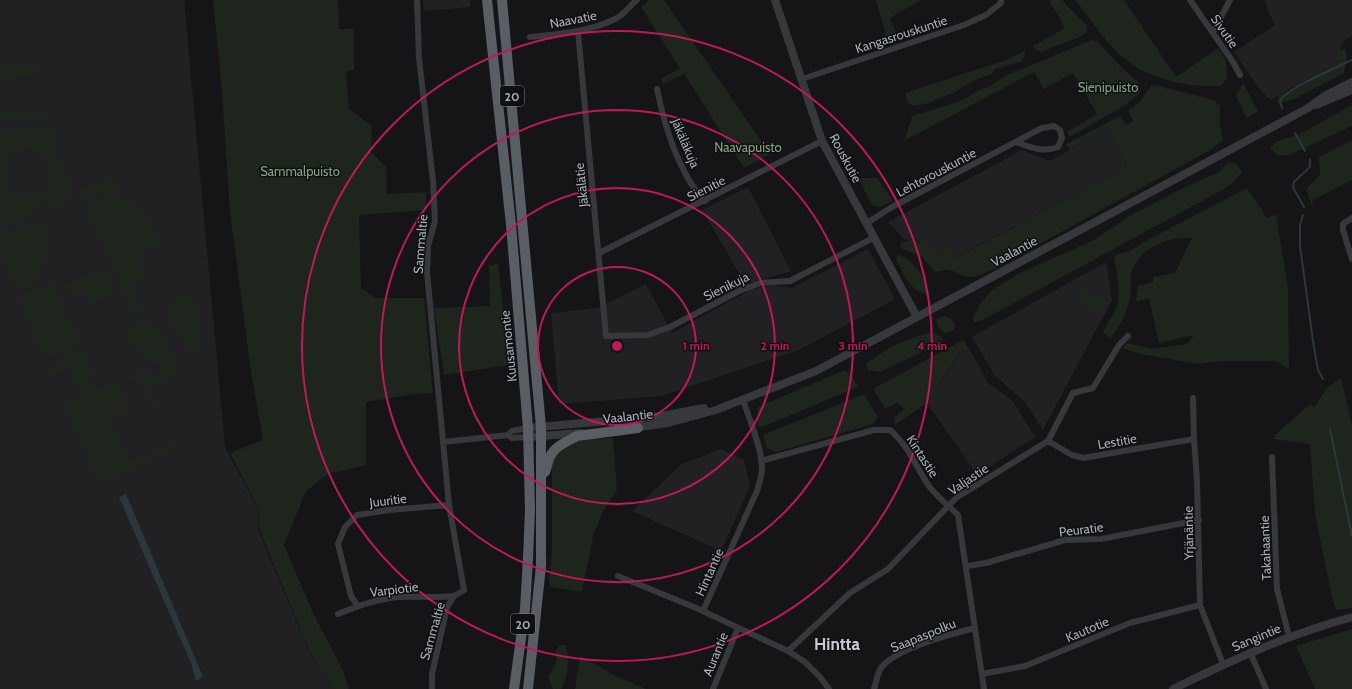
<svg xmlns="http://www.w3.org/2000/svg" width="1352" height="689" font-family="Cabin,sans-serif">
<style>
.built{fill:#212124}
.green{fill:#1d251d;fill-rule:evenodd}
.water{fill:#2a373c}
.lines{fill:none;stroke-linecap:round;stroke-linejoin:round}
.stream{stroke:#2a373c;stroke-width:2}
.minor{stroke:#36383c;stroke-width:6}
.tertiary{stroke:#36383c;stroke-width:8}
.trunk{stroke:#595e64;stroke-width:10}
.ring{fill:none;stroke:#c2185b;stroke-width:2}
.labels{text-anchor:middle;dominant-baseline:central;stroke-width:3;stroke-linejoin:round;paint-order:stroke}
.shield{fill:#101012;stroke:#797f86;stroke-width:1}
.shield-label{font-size:12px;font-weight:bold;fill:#a6aeb8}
.street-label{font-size:13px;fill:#a6aeb8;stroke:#101012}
.park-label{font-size:13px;fill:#7fa57b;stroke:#101012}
.district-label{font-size:17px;font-weight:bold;fill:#c7ccd4;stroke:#101012}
.centre{fill:#c2185b;stroke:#101012;stroke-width:2}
.ring-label{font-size:12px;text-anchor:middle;font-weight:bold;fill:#c2185b;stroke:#101012;stroke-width:3;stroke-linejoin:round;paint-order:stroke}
</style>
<rect width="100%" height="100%" fill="#151517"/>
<!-- built -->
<g class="built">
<path d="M 0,0 L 184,0 L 225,447 L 259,511 L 257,527 L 309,652 L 330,682 L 332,689 L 0,689 Z"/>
<path d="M 423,0 L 470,0 L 470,7 L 424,11 Z"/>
<path d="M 1265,0 L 1352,0 L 1352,36 L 1343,42 L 1340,50 L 1340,61 L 1270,100 L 1258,87 L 1234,52 L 1275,25 L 1268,11 Z"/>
<path d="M 1107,129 L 1127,167 L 956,257 L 948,241 L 940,254 L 916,239 L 905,240 L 888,222 L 1022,150 L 1050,161 Z"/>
<path d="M 748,187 L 791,271 L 734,287 L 739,273 L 702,210 Z"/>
<path d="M 868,249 L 895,299 L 799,350 L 662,396 L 559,404 L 551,313 L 598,308 L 646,284 L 672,333 L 752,289 L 772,285 L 792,288 Z"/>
<path d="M 1106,262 L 1112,300 L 1043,430 L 1024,401 L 995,376 L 972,337 Z"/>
<path d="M 970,350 L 988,383 L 1013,401 L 1035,437 L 977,475 L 927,403 L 960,353 Z"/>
<path d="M 721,449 L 744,460 L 750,486 L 721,551 L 632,511 L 682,464 Z"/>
</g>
<!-- green -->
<g class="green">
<path d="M 213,0 L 338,0 L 339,29 L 354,29 L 354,70 L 346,72 L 349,109 L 372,126 L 371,152 L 386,167 L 387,194 L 426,192 L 426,210 L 359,215 L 361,288 L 376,298 L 424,298 L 433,393 L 415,394 L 366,402 L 366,465 L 328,474 L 306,491 L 284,545 L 314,615 L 343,670 L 349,689 L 332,689 L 330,682 L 309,651 L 258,526 L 259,510 L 230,453 L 263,440 L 252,379 L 230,212 L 222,91 Z"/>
<path d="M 649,0 L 664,0 L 770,154 L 744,168 L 684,74 L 663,84 L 661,79 L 680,68 L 641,7 Z"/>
<path d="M 876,0 L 921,0 L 890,18 L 900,41 L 889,45 Z"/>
<path d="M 1049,0 L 1062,0 L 1087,26 L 1087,32 L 1082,36 L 1041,52 L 1036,50 L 1033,46 L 1065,28 Z"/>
<path d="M 1075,0 L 1124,0 L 1176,77 L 1218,48 L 1226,61 L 1227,79 L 1220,86 C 1186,88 1145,78 1120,55 C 1103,39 1090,18 1075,0 Z"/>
<path d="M 1092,40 L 1097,41 L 1120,66 L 1138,82 L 1140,88 L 1139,94 L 1127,104 L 1070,137 L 1067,132 L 1097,114 L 1073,73 L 1044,89 L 1034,72 L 904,141 L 912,116 L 961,101 L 977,91 L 990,86 L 1005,76 Z"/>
<path d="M 1345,48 L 1347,56 L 1344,73 L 1294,99 L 1278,104 L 1279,96 L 1340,61 L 1340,50 Z"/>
<path d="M 1025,50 L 1024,57 L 1020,62 L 995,69 L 992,74 L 975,80 L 953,93 L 925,104 L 912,106 L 907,101 L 905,93 L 1006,60 Z"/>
<path d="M 33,64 L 40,73 L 0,77 L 0,67 Z"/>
<path d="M 1243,83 L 1258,111 L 1247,118 L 1236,96 Z"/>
<path d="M 1154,85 L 1214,100 L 1220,106 L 1220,125 L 1223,140 L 1212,149 L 996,268 C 989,271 976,278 968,277 C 952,273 956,267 935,272 L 922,257 L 901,248 L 900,245 C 914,232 927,246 940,254 L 948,240 L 957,257 L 1127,167 L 1107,129 L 1070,150 L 1066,144 L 1120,116 L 1126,125 L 1133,121 L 1128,110 L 1139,103 L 1151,86 Z"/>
<path d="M 1352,105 L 1352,126 L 1289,155 L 1278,156 L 1270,148 L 1277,141 L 1298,135 Z"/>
<path d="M 44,109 L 55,117 L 0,123 L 0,113 Z"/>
<path d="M 51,126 L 56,130 C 56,137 54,145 56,152 C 64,179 86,193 49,210 L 43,199 L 39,201 L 38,206 L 35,212 L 25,215 L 27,219 L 0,229 L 0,131 ZM 25,146 C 59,149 59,196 26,197 C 0,197 0,150 25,146 Z"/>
<path d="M 1352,140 L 1352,180 L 1313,200 L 1312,207 L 1306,189 L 1320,175 L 1319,157 Z"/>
<path d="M 1228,163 L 1235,163 L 1242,172 L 1236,180 L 1226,188 L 981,321 L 974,322 L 973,317 L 980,304 L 992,290 L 1020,273 L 1094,240 L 1128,217 L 1183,188 L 1219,172 Z"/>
<path d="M 112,175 L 121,193 L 107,193 L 88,198 L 80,196 L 78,191 L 92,187 Z"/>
<path d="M 858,178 L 877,178 L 893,200 L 881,207 L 872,205 Z"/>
<path d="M 1247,188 L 1267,218 L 1276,214 L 1288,288 L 1289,369 L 1275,361 L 1220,361 L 1196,364 L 1141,354 L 1123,348 L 1127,343 L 1152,349 L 1187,344 L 1194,335 L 1159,343 L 1149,299 L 1136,301 L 1138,286 L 1153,282 L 1153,277 L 1175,273 L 1192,238 C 1167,237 1140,247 1131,273 C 1130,279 1131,286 1131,292 C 1129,308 1121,326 1110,338 L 1103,332 C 1107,323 1113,315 1117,306 C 1121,295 1117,270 1114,259 L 1116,255 L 1130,251 L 1142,243 Z"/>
<path d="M 109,196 C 121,196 127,200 137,207 C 157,222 159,234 162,258 L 158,255 L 157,247 L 154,243 L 143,249 L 138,255 L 146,280 L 138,280 L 133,283 L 132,286 L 143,313 L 136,317 L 132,315 L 102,236 L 98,236 L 85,211 L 87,203 Z"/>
<path d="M 41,224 L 48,230 L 53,241 C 44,252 47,261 38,270 L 40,279 L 25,288 L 15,289 L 0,254 L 0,236 L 27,226 L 32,228 Z"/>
<path d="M 897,255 C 911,255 929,283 930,295 C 911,293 904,275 896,259 Z"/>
<path d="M 498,263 L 509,365 L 444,375 L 434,308 L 490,306 L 489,266 Z"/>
<path d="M 105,267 L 117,291 L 91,303 L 84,289 L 71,295 L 66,285 Z"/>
<path d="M 47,284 L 52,284 L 57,289 L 65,308 L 58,311 L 62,319 L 69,316 L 78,338 L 75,345 L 48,356 L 41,351 L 20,302 L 22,296 Z"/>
<path d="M 1085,288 L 1103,299 L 1104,302 L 1099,311 L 1096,311 L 1078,301 L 1077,298 L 1082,289 Z"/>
<path d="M 187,292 L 195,303 L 200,361 L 164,320 L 172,312 L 173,296 Z"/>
<path d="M 943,316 L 951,318 L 955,324 L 954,330 L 946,333 L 938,328 L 936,319 Z"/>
<path d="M 145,321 C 165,324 172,355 179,372 L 175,377 L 150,387 L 164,417 L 161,418 L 153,403 L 145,406 L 144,405 L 151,401 L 138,376 L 119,385 L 130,412 L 115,419 L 111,424 L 129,462 L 168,446 L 170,441 L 167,432 L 170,430 L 175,446 L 171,451 L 109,479 L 99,480 L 96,477 L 59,391 L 64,389 L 70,402 L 81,397 L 67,368 L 52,375 L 50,370 C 55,358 71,354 82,349 L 95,375 L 89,378 L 95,391 L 146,368 L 154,381 L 164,377 L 158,362 L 154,364 L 150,355 L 143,358 L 135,340 L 128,342 L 124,332 Z"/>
<path d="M 932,332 L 941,336 L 943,342 L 880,372 L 868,370 L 866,364 C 886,348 907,338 932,332 Z"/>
<path d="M 963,340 L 970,350 L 959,353 L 927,403 L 895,425 L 894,418 L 904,409 L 898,403 L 885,408 L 873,389 Z"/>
<path d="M 845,370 L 853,377 L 858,387 L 762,427 L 758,426 L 758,407 Z"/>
<path d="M 1341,378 L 1352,425 L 1352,608 L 1336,610 L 1332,597 L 1315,514 L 1310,444 L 1274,439 L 1276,434 L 1310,404 L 1315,407 L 1326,389 Z"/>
<path d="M 864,394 L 878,417 L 873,424 L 776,452 L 767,448 L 763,435 Z"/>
<path d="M 613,438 L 617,490 L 603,511 L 593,536 L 582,592 L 551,587 L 549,580 L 552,549 L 552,462 C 567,437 587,440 613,438 Z"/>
<path d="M 1352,629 L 1352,689 L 1315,689 L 1296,646 Z"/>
<path d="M 560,645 L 565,645 C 571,656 568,679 561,689 L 553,689 L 548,677 L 556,664 L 556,651 Z"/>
<path d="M 580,656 L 618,677 L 646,689 L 575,689 Z"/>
</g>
<!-- water -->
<path class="water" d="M 126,494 L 203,677 L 196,681 L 191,663 L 119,497 Z"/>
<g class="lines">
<!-- stream -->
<g class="stream">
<path d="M 1282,108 L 1280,100 C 1291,86 1334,69 1352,60"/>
<path d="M 1295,133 L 1305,151"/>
<path d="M 1304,207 L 1293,187 L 1294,182 L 1310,167 L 1310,159"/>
<path d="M 1303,215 L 1300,225 L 1300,246 L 1313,341 L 1318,370 L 1323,379"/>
<path d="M 1330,429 L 1352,536"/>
</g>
<!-- minor -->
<g class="minor">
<path d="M 417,0 L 419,58 L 433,181 L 435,221 L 428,246 L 427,272 L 449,505 L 464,590 L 454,596 L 447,607 L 432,674 L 432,689"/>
<path d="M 1190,0 L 1233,62 L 1240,75"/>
<path d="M 578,32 L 606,336 L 648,335 L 670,327 L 739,291 L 760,283 L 790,281 L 875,237"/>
<path d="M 1213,32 L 1230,0"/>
<path d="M 530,37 C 559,34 590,32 617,18 C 626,13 631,4 637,0"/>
<path d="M 802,79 L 964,25 L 986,15 L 1001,3 L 1001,0"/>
<path d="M 657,89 C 664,124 679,175 705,201"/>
<path d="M 1352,218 L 1343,224 L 1343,230 L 1352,259"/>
<path d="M 867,223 L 892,207 L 1042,128 L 1054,126 L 1060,130 L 1062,138 L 1058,147 C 1043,153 1030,147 1016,142"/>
<path d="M 599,253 L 822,141"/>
<path d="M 1193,398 L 1194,439 L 1197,481 L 1200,605 L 1223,664"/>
<path d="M 508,435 L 512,431 L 528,428"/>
<path d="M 1048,441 L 1072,455 L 1083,458 L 1194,439"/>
<path d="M 443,442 L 508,435 L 512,438 L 528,437"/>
<path d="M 1272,457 L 1277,589 L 1289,636"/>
<path d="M 761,461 L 874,430 L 890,430 C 908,445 916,467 929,486 C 937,497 948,505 958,515 L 984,689"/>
<path d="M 967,566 L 986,563 L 1065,540 L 1101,539 L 1199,520"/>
<path d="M 618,576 L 694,607 L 788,651 L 805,662 L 820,677 L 829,689"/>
<path d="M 357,605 L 351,596 L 338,544 L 345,527 L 357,515 L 389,510 L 449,505"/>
<path d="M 703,611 L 757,491 C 759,484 762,475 762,467 C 762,449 749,418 743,400"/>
<path d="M 338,614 C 357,606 377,599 398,597 C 417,596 436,598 454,596"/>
<path d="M 788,651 L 850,593 L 888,569 L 956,498 L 1048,441 L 1073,393 L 1093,388 L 1119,345 L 1128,336"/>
<path d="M 1250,652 L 1266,689"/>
<path d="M 982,674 L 1025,666 L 1130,623 L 1200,605"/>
<path d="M 713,689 L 738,628"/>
<path d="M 874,689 C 876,683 877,674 881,668 C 895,649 951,634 975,628"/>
</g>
<!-- tertiary -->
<g class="tertiary">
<path d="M 775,0 L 822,141 L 917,317"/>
<path d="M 1316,105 L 1352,90"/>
<path d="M 528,428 L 662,416 L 704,408"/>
<path d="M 633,428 L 668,423 L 716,410 L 816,371 L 1198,167 L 1308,108 L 1326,95 L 1352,82"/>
<path d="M 528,437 L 581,433"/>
<path d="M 1173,689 C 1232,660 1289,634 1352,617"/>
</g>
<!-- trunk -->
<g class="trunk">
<path d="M 487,0 L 511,225 L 528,428 L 530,510 L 528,558 L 525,609 L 514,689"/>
<path d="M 502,0 L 541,427 L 541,566 L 528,689"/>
<path d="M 545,472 C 547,468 547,464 549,459 C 553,447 566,442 577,436 L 638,428"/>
</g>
</g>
<!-- distance rings -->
<g class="ring">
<circle cx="617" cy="346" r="79"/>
<circle cx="617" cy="346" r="158"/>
<circle cx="617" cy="346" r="236"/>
<circle cx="617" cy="346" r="315"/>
</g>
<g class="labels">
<!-- shield labels -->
<g class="shield">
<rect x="500" y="86" width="24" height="20" rx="3"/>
<rect x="511" y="614" width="24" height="20" rx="3"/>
</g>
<g class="shield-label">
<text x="512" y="96">20</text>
<text x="523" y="624">20</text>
</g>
<!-- street labels -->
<g class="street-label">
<text transform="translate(573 19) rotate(-11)">Naavatie</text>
<text transform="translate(1225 31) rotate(55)">Sivutie</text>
<text transform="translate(901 34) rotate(-18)">Kangasrouskuntie</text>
<text transform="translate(686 143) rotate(67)">Jäkäläkuja</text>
<text transform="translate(846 158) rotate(62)">Rouskutie</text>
<text transform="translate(936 172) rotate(-28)">Lehtorouskuntie</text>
<text transform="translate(581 185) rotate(-96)">Jäkälätie</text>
<text transform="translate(706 188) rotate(-27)">Sienitie</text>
<text transform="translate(420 244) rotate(-85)">Sammaltie</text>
<text transform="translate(1014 251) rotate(-28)">Vaalantie</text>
<text transform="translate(726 286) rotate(-26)">Sienikuja</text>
<text transform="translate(508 346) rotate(-96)">Kuusamontie</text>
<text transform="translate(628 416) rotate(-6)">Vaalantie</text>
<text transform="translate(1117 441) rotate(-10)">Lestitie</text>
<text transform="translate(923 456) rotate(57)">Kintastie</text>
<text transform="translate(968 479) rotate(-34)">Valjastie</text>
<text transform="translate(388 500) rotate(-7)">Juuritie</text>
<text transform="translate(1081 529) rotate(-7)">Peuratie</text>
<text transform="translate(1188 533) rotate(-91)">Yrjänäntie</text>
<text transform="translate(1265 548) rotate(-92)">Takahaantie</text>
<text transform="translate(709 572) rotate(-66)">Hintantie</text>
<text transform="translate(394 589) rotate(-7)">Varpiotie</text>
<text transform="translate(1087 629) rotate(-23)">Kautotie</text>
<text transform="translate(432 631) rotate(-74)">Sammaltie</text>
<text transform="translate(923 635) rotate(-22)">Saapaspolku</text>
<text transform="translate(1256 637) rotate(-23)">Sangintie</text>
<text transform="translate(715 654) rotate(-68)">Aurantie</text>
</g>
<!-- park labels -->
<g class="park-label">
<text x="1108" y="87">Sienipuisto</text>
<text x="748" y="147">Naavapuisto</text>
<text x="300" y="171">Sammalpuisto</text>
</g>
<!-- district labels -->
<g class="district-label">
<text x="837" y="644">Hintta</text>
</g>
</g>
<circle cx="617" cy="346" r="6" class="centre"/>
<g class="ring-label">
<text x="696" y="350">1 min</text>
<text x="775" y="350">2 min</text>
<text x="853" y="350">3 min</text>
<text x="932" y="350">4 min</text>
</g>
</svg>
